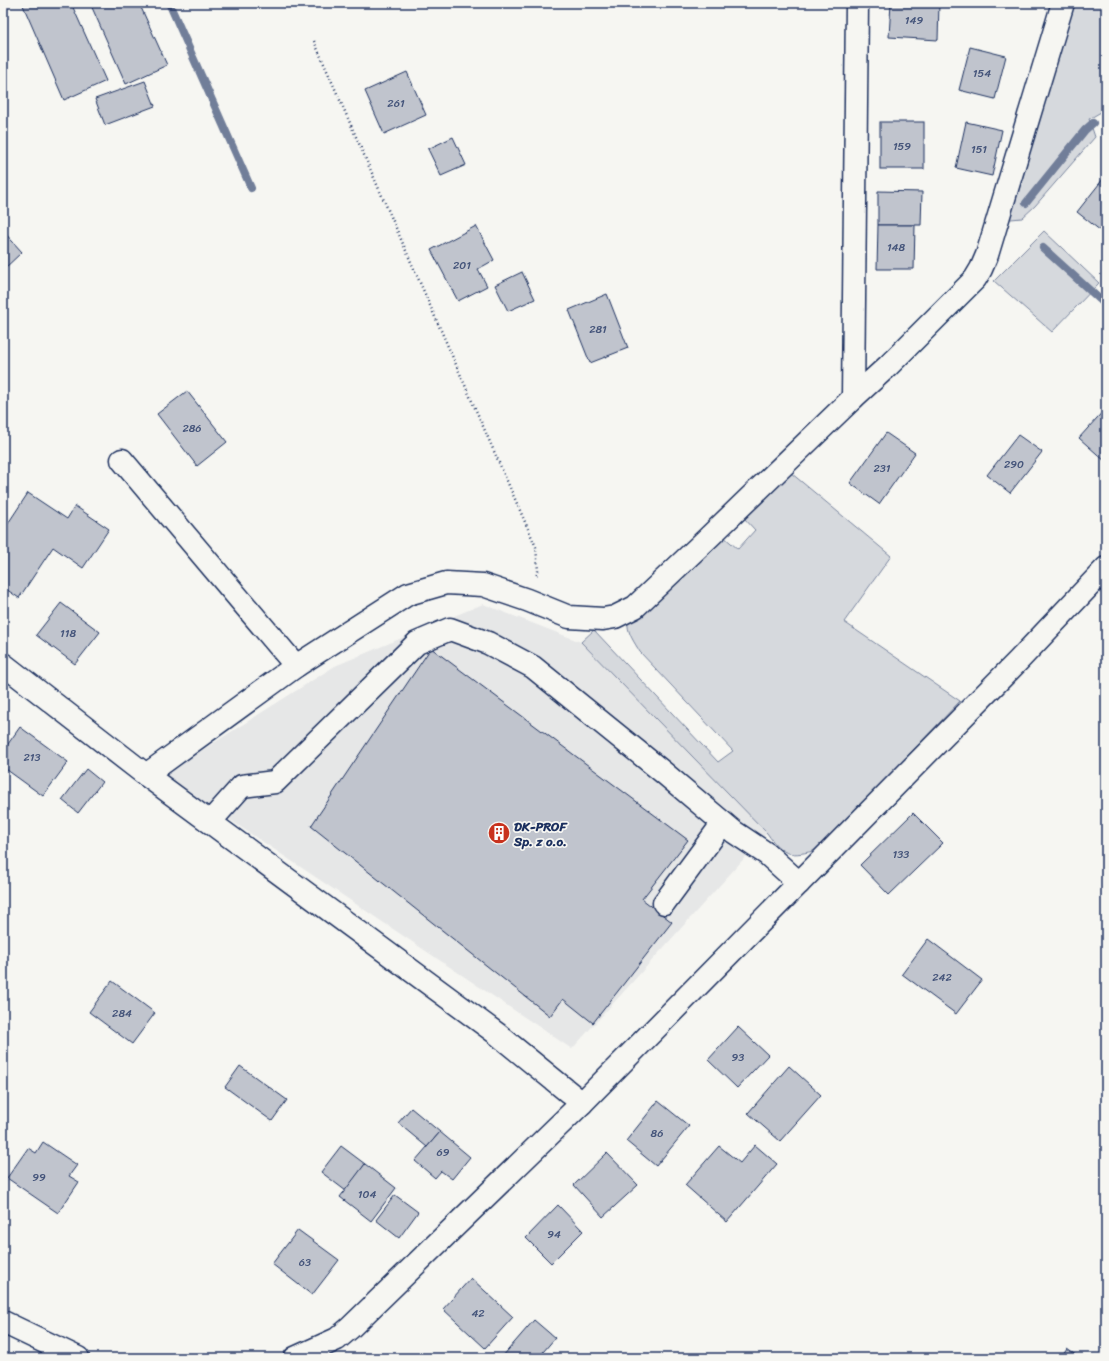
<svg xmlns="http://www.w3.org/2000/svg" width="1109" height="1361" font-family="Sriracha,sans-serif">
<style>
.built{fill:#e6e7e7}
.green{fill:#d6d9dd;stroke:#78849e}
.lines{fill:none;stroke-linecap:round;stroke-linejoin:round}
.stream{stroke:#717e99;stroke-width:8}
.building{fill:#c0c4cd;stroke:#1b2f5e}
.minor-casing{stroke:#1b2f5e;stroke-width:25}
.major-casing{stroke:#1b2f5e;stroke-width:25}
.path{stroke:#1b2f5e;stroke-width:2.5;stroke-dasharray:1 3;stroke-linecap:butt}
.minor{stroke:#f6f6f2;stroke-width:22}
.major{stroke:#f6f6f2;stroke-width:22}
.labels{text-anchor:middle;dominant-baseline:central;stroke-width:3.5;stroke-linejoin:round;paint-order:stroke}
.number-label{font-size:11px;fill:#44547a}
.poi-label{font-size:13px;font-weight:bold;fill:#1b2f5e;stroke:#f6f6f2;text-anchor:start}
</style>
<rect width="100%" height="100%" fill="#f6f6f2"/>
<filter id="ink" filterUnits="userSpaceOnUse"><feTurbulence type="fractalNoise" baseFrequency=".025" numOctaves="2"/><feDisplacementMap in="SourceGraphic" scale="8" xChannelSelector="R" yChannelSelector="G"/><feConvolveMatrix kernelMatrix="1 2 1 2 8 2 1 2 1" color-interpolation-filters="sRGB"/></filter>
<g filter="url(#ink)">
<!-- built -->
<path class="built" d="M 483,604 L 581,642 L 767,833 L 572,1049 L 163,775 L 335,666 Z"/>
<!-- green -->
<g class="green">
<path d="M 1071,3 L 1106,3 L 1106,109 L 1089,119 L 1095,137 L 1035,206 L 1022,218 L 1011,219 L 1006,217 Z"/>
<path d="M 1044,231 L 1099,283 L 1052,332 L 994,281 Z"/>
<path d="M 791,473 L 891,556 L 844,622 L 960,701 L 818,850 C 791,856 784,858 767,833 L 581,642 L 594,630 L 718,762 L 733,751 L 640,652 C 635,643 626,632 628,620 L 723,536 L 738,549 L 755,530 L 744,518 Z"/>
</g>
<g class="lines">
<!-- stream -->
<g class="stream">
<path d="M 169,3 L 251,188"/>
<path d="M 1026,203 L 1085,130 L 1093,123"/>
<path d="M 1043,248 L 1106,305"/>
</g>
</g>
<!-- building -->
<g class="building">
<path d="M 22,3 L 71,3 L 106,81 L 64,100 Z"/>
<path d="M 90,3 L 139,3 L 167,65 L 126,84 Z"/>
<path d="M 891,3 L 939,3 L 938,40 L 889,37 Z"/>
<path d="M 978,3 L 992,3 L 991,7 Z"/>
<path d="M 970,47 L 1006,56 L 995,99 L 959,90 Z"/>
<path d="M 407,72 L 426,115 L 384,134 L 365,91 Z"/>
<path d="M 145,81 L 155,106 L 105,125 L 95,99 Z"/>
<rect x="880" y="122" width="44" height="47"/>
<path d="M 966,122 L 1002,130 L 992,176 L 956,168 Z"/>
<path d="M 453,137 L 466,165 L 441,176 L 428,149 Z"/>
<path d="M 1103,179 L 1106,181 L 1106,235 L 1077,212 Z"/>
<path d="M 878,191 L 922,192 L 921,225 L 878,225 Z"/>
<path d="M 878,225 L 915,225 L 914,269 L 877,269 Z"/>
<path d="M 476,226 L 494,260 L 478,269 L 487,286 L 458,301 L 431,250 Z"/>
<path d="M 3,231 L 22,252 L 3,270 Z"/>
<path d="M 522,272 L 535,299 L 508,311 L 495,285 Z"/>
<path d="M 607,294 L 628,348 L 590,363 L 569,310 Z"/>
<path d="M 187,391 L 227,442 L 197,466 L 157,414 Z"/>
<path d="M 1106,408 L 1106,462 L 1079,438 Z"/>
<path d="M 886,433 L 915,453 L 879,504 L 850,483 Z"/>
<path d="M 1018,435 L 1042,452 L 1010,493 L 987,475 Z"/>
<path d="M 28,493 L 67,519 L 75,506 L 109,529 L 83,568 L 53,547 L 19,598 L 3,587 L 3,531 Z"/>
<path d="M 61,603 L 100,632 L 75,664 L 36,635 Z"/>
<path d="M 431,648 L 688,840 L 642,899 L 672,922 L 593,1023 L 563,999 L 550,1016 L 311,826 Z"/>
<path d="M 20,727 L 68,762 L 43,796 L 3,767 L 3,751 Z"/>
<path d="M 86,769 L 102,782 L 78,813 L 62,800 Z"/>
<path d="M 913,813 L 943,843 L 889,895 L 860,865 Z"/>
<path d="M 928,939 L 982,980 L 956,1014 L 902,974 Z"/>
<path d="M 112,981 L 155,1013 L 132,1044 L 89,1012 Z"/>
<path d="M 738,1027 L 768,1055 L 737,1088 L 708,1060 Z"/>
<path d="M 240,1066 L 287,1100 L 272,1121 L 225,1087 Z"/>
<path d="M 789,1066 L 821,1095 L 780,1141 L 748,1113 Z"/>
<path d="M 658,1101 L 689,1126 L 656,1166 L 626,1141 Z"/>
<path d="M 411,1108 L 440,1132 L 427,1147 L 398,1123 Z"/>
<path d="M 440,1132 L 470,1157 L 452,1179 L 441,1171 L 435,1178 L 415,1161 Z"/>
<path d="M 43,1142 L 77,1165 L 69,1176 L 79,1182 L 58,1213 L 7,1178 L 28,1148 L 36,1153 Z"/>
<path d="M 755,1145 L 777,1164 L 727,1222 L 685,1185 L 719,1146 L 740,1163 Z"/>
<path d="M 341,1146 L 365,1164 L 346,1191 L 321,1172 Z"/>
<path d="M 607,1153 L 638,1185 L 603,1217 L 574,1185 Z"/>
<path d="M 365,1164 L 396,1188 L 371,1221 L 340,1197 Z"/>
<path d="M 395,1195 L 418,1212 L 399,1238 L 376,1220 Z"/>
<path d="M 558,1205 L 583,1231 L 551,1263 L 526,1238 Z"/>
<path d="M 298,1230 L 339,1260 L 312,1295 L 272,1264 Z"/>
<path d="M 471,1278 L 513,1317 L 485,1348 L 443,1309 Z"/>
<path d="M 534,1320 L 555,1338 L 538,1358 L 503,1358 L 502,1357 Z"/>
<path d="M 1067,1349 L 1080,1358 L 1061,1358 Z"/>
</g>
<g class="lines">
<!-- minor casing -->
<g class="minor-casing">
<g id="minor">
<path d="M 853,398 L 857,3"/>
<path d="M 122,460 L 296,666"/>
<path d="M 3,664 L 146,775 L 496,1033 L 582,1103"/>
<path d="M 146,775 L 296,666 L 408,594 L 446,583 L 483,585 L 527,600 L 569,617 L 603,619 L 615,617 L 635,607 L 709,537 L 853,398 L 888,366 L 975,279 L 981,269 L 987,255 L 1063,3"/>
<path d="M 210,822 L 242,786 L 275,782 L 417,643 L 450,629 L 488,643 L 533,667 L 664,773 L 734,832 L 767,854 L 799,883"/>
<path d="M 664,903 L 723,823"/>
<path d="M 295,1358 L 337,1339 L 350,1328 L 582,1103 L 1018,661 L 1106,568"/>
</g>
</g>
<!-- major casing -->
<g class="major-casing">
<path id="major" d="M 3,1322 L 78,1358"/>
</g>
<!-- path -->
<g class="path">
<path d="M 314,41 L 536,547 L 538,571 L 536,577"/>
<path d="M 3,1355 L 10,1358"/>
</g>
<!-- minor -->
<use href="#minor" class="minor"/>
<!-- major -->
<use href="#major" class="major"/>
</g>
</g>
<!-- icons -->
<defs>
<g id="building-disc" transform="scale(1.15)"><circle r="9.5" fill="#c8321e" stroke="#f6f6f2"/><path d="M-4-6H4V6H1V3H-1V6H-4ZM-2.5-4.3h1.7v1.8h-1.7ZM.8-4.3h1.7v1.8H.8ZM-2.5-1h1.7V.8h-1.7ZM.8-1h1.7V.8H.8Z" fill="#fff"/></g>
</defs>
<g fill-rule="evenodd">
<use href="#building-disc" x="499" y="833"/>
</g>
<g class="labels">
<!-- number labels -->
<g class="number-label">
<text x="914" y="20">149</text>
<text x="982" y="73">154</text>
<text x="396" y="103">261</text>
<text x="902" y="146">159</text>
<text x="979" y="149">151</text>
<text x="896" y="247">148</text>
<text x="462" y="265">201</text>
<text x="598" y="329">281</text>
<text x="192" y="428">286</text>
<text x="1014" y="464">290</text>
<text x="882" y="468">231</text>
<text x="68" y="633">118</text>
<text x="32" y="757">213</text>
<text x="901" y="854">133</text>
<text x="942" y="977">242</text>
<text x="122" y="1013">284</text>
<text x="738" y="1057">93</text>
<text x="657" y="1133">86</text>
<text x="443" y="1152">69</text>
<text x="39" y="1177">99</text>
<text x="367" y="1194">104</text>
<text x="554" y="1234">94</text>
<text x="305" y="1262">63</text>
<text x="478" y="1313">42</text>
</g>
<!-- poi labels -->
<g class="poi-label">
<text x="514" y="826">DK-PROF<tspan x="514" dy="15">Sp. z o.o.</tspan></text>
</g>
</g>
<!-- margin -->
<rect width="1109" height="1361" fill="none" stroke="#f6f6f2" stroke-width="16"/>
<rect x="8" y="8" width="1093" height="1345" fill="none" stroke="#1b2f5e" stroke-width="1.5" filter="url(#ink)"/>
</svg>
